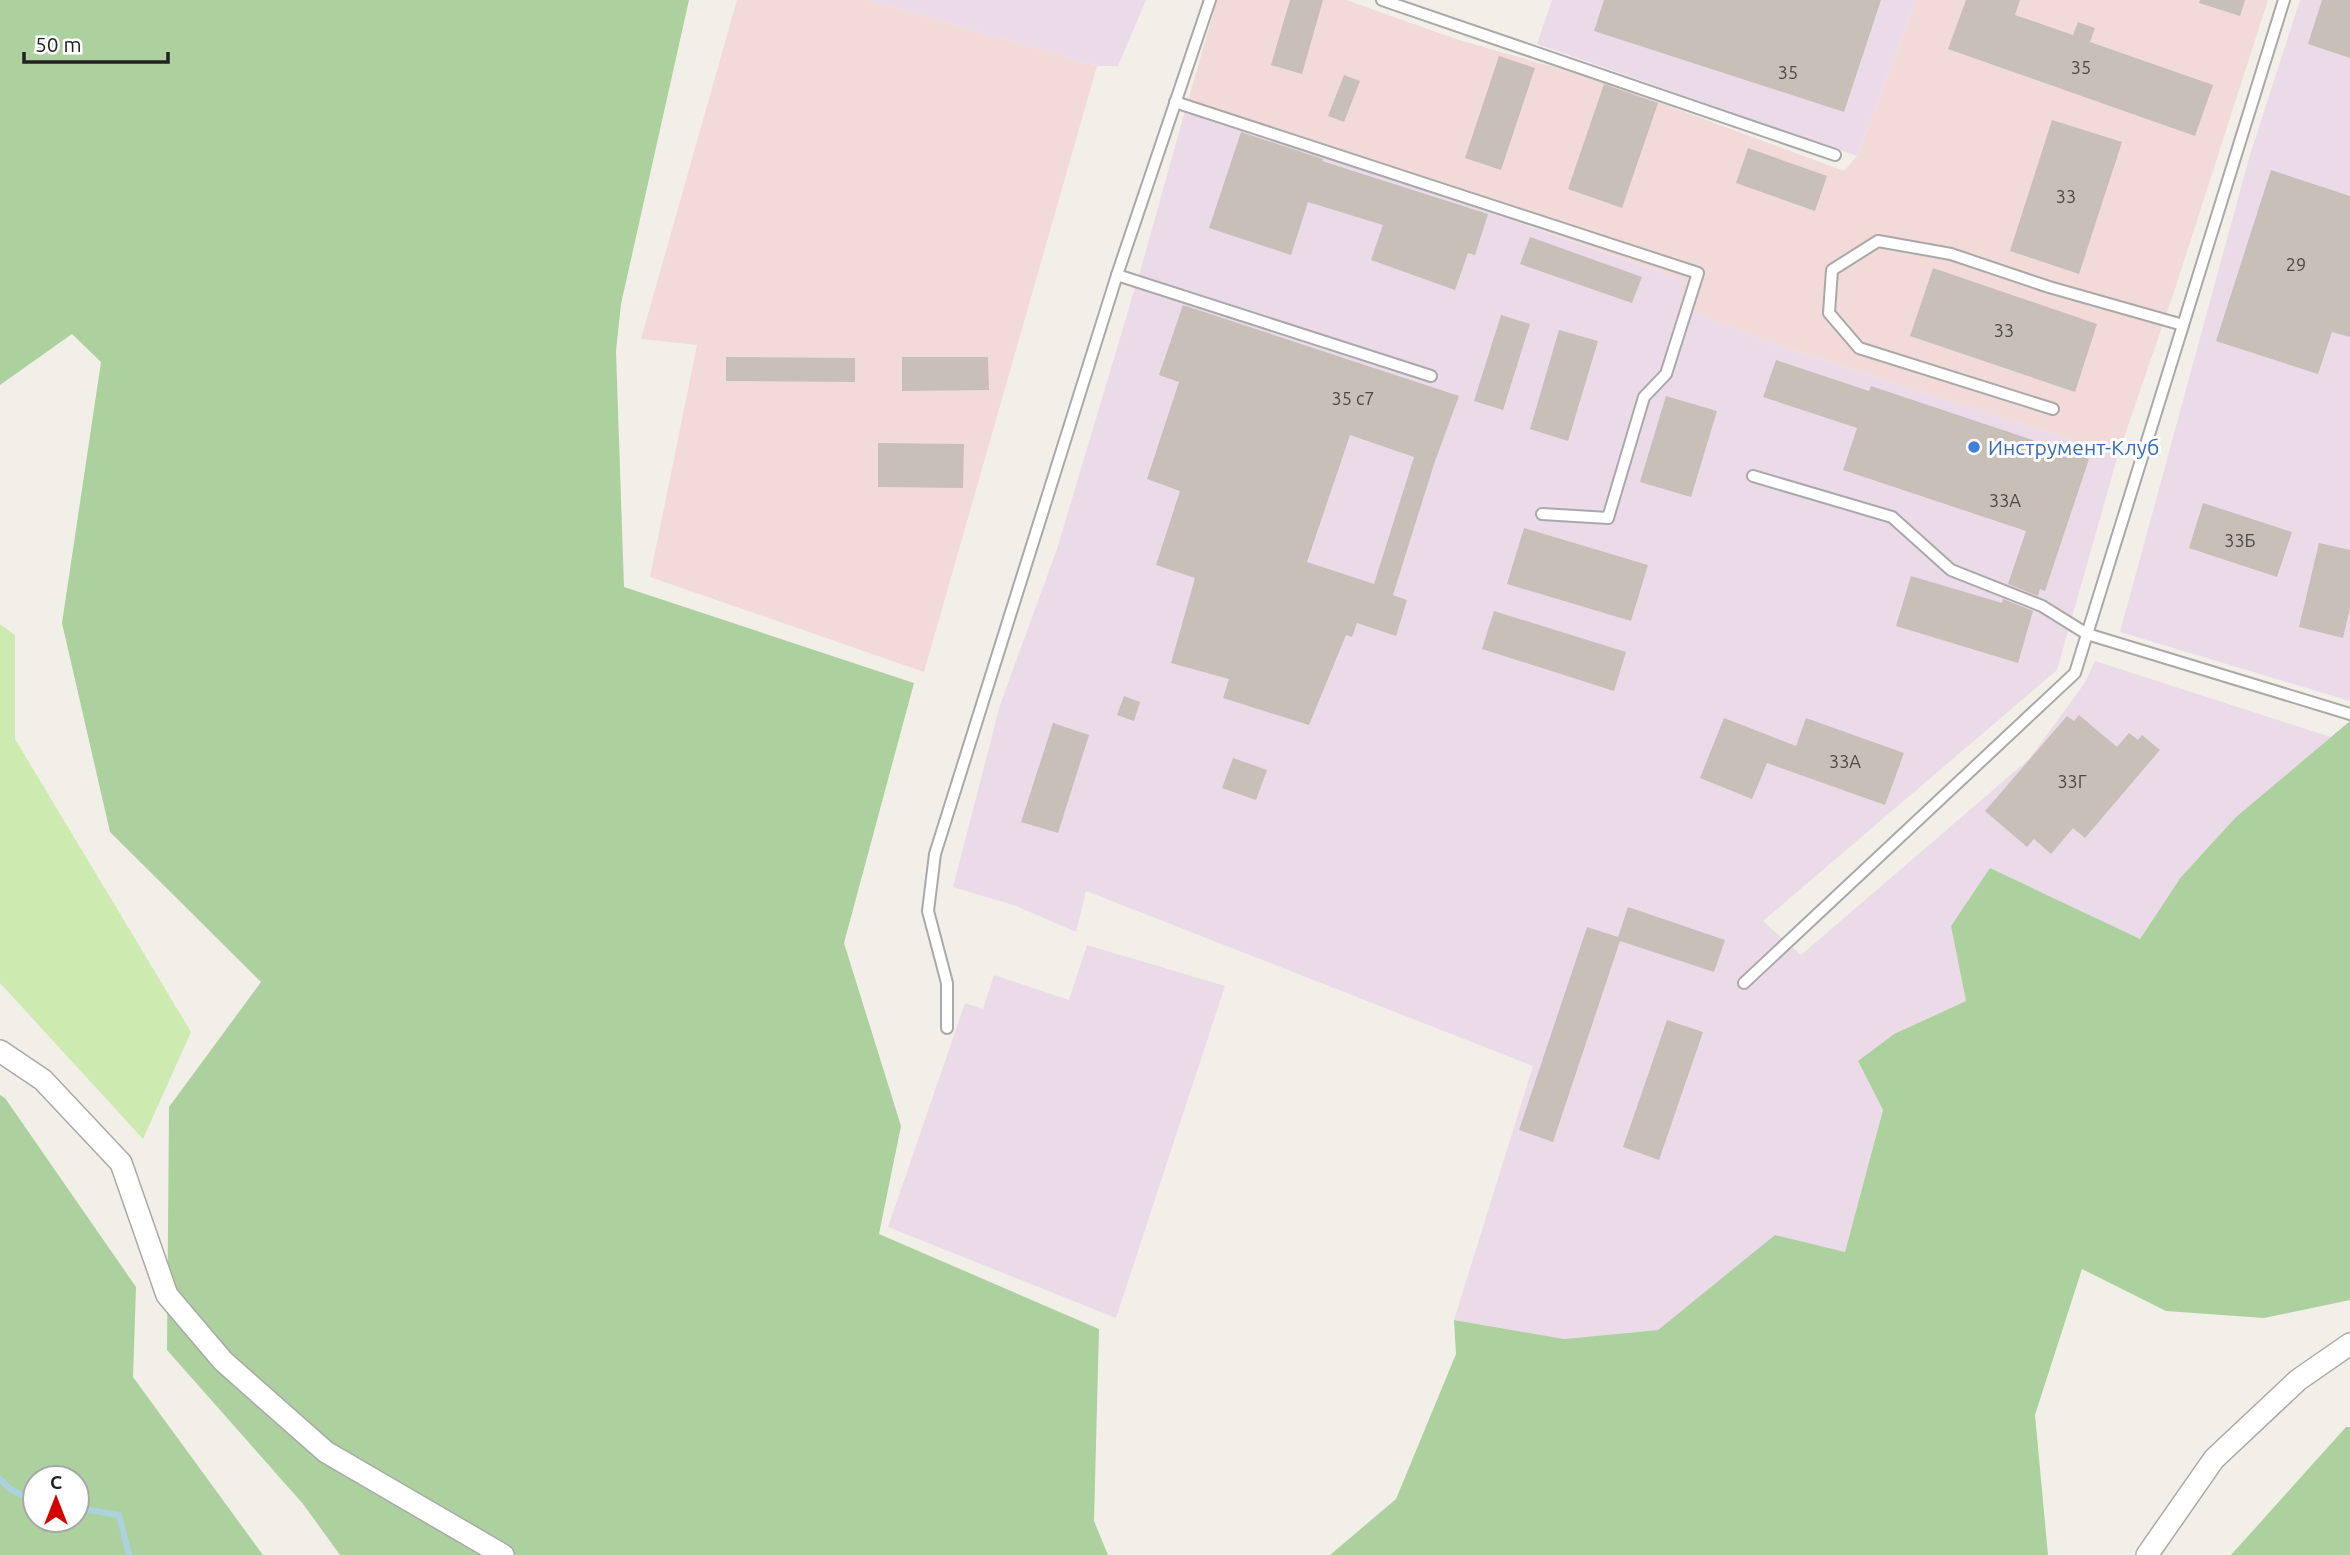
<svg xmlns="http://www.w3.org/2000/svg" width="2350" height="1555" font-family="Ubuntu,sans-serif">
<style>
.commercial{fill:#f2dad9}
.industrial{fill:#ebdbe8}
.grass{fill:#cdebb0}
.forest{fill:#add19e;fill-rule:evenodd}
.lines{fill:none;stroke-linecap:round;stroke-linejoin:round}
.stream{stroke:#aad3df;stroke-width:6}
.building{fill:#c7bfb8;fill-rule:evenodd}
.lane-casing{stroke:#a9a9a9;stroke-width:14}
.street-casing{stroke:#a9a9a9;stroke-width:24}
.lane{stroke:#fff;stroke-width:10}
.street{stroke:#fff;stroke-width:21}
.shop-dot{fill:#3f7fe0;stroke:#fff;stroke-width:2.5}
.labels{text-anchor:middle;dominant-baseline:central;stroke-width:6;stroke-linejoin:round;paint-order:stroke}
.number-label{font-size:18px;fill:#4b4948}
.shop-label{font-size:21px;fill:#366cbe;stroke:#fff;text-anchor:start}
</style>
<rect width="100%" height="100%" fill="#f2efe9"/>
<!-- commercial -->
<g class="commercial">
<path d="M 737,0 L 869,0 L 1097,66 L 924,672 L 650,577 L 697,345 L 641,339 Z"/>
<path d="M 1217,0 L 1346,0 L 1459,40 L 1596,79 L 1844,171 L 1857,156 L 1916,0 L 2268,0 L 2174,292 L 2118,455 L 1773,344 L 1678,305 L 1683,280 L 1454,199 L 1185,111 Z"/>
</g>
<!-- industrial -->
<g class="industrial">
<path d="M 869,0 L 1146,0 L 1118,66 L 1097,66 Z"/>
<path d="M 1552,0 L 1916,0 L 1857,156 L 1537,44 Z"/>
<path d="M 2300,0 L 2350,0 L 2350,701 L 2120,632 L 2249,158 Z"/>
<path d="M 1185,111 L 1279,139 L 1683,280 L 1679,305 L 1773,344 L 2118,455 L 2057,670 L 1763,921 L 1801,955 L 2029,759 L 2084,684 L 2095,661 L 2331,737 L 2236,817 L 2181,877 L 2140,939 L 1951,926 L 1966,1001 L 1894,1034 L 1858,1061 L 1883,1110 L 1845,1252 L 1775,1236 L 1658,1330 L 1564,1339 L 1454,1320 L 1533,1066 L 1086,891 L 1076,932 L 1016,906 L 953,887 L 1000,705 L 1057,549 L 1143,261 Z"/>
<path d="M 1087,945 L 1225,986 L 1116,1318 L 888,1227 L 965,1003 L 983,1009 L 994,975 L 1069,1000 Z"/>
</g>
<!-- grass -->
<path class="grass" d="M 0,624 L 15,635 L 15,739 L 191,1032 L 143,1139 L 0,983 Z"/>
<!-- forest -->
<g class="forest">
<path d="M 0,0 L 689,0 L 621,304 L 616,351 L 624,587 L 914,683 L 844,943 L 901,1126 L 879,1234 L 1099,1329 L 1094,1521 L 1108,1555 L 340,1555 L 303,1504 L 167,1350 L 169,1107 L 261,982 L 110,832 L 62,623 L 101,362 L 72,334 L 0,385 Z"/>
<path d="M 2350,721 L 2350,1300 L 2264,1318 L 2166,1311 L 2082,1269 L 2035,1415 L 2048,1555 L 1330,1555 L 1396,1499 L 1456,1354 L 1454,1320 L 1564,1339 L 1658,1330 L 1775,1235 L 1845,1252 L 1883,1110 L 1858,1061 L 1894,1034 L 1966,1001 L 1951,926 L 1990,868 L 2140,939 L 2181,877 L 2236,817 Z"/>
<path d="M 0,1095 L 5,1098 L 136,1287 L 133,1377 L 263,1555 L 0,1555 ZM 35,1478 L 77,1478 L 77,1520 L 35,1520 Z"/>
<path d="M 2346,1427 L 2350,1427 L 2350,1555 L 2231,1555 Z"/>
</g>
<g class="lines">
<!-- stream -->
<g class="stream">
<path d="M 0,1479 L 10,1489 L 35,1502"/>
<path d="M 77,1508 L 119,1515 L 129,1555"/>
</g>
</g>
<!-- building -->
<g class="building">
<path d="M 1290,0 L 1323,0 L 1302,74 L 1271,65 Z"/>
<path d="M 1604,0 L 1881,0 L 1844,112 L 1594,31 Z"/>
<path d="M 1966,0 L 2020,0 L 2015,15 L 2073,35 L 2078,22 L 2095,28 L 2090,42 L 2213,85 L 2195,136 L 1948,49 Z"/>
<path d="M 2200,0 L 2245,0 L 2240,16 L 2199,3 Z"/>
<path d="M 2322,0 L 2350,0 L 2350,58 L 2308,44 Z"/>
<path d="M 1499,56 L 1535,68 L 1501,170 L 1465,158 Z"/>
<path d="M 1344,75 L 1360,81 L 1344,122 L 1328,116 Z"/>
<path d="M 1604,84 L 1658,103 L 1622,208 L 1568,189 Z"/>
<path d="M 2052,120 L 2122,142 L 2079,274 L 2010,251 Z"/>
<path d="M 1241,132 L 1323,159 L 1322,161 L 1488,214 L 1475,255 L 1468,253 L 1455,290 L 1371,260 L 1383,225 L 1308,202 L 1291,255 L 1209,228 Z"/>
<path d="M 1748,148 L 1827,176 L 1815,211 L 1736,183 Z"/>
<path d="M 2271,170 L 2350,196 L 2350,337 L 2332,332 L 2318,374 L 2216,341 Z"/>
<path d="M 1530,237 L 1642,277 L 1632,303 L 1520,264 Z"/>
<path d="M 1933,268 L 2097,324 L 2075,392 L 1910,336 Z"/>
<path d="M 1183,305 L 1459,396 L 1434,464 L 1393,595 L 1407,600 L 1396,636 L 1357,623 L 1352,637 L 1346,635 L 1309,725 L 1223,698 L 1229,679 L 1171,663 L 1195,578 L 1156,565 L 1180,491 L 1147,479 L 1179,382 L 1159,375 ZM 1350,435 L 1414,457 L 1374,584 L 1307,562 Z"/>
<path d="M 1501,315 L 1530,324 L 1503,410 L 1474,401 Z"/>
<path d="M 1559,330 L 1598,341 L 1568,441 L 1530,429 Z"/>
<path d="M 726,357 L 855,358 L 855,382 L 726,381 Z"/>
<path d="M 902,357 L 988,357 L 989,390 L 902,391 Z"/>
<path d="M 1776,360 L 1869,391 L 1871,386 L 2089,459 L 2045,591 L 2040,589 L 2038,596 L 2008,584 L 2026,531 L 1843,470 L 1857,428 L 1763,397 Z"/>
<path d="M 1666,396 L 1717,411 L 1691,497 L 1640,482 Z"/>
<path d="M 878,443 L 964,444 L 963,488 L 878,487 Z"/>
<path d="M 2203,503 L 2292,532 L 2277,577 L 2189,548 Z"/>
<path d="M 1524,528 L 1648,565 L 1631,621 L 1507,584 Z"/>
<path d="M 2319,543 L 2350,550 L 2350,608 L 2343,638 L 2299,627 Z"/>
<path d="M 1911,576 L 2002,603 L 2003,599 L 2033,611 L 2018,663 L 1896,626 Z"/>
<path d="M 1494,611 L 1626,652 L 1614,691 L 1482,649 Z"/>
<path d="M 1124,696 L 1140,702 L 1134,721 L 1117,715 Z"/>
<path d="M 2079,715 L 2117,747 L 2129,733 L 2138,740 L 2142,735 L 2160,750 L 2085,838 L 2073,828 L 2051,854 L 2034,839 L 2027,847 L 1985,811 L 2067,716 L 2074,721 Z"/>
<path d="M 1724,718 L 1796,746 L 1806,718 L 1904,753 L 1885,805 L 1767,763 L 1752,799 L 1700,778 Z"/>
<path d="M 1053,723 L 1089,735 L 1058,833 L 1021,822 Z"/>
<path d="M 1233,758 L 1267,770 L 1256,800 L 1222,788 Z"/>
<path d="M 1628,907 L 1725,940 L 1714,972 L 1620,941 L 1553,1142 L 1519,1130 L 1587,927 L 1618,937 Z"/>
<path d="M 1667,1020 L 1703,1032 L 1659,1160 L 1623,1147 Z"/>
</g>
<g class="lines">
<!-- lane casing -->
<g class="lane-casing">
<g id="lane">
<path d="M 1382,0 L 1835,155"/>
<path d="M 1175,102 L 1698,273 L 1666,374 L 1644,397 L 1608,518 L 1542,514"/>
<path d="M 1117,275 L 1431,376"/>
<path d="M 2053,409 L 1859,348 L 1829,313 L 1832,270 L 1878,241 L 1951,254 L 2049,287 L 2183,325"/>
<path d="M 1753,476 L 1892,517 L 1951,570 L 2042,606 L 2087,634 L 2350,714"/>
<path d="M 1744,983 L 2075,673 L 2284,0"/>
<path d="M 947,1028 L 947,983 L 928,911 L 935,854 L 1117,275 L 1210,0"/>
</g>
</g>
<!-- street casing -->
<g class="street-casing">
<g id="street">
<path d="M 0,1051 L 43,1080 L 121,1163 L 167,1295 L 223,1361 L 326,1452 L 503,1555"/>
<path d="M 2147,1555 L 2214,1459 L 2298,1380 L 2350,1344"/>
</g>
</g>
<!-- lane -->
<use href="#lane" class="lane"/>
<!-- street -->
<use href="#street" class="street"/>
</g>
<!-- markers -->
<circle class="shop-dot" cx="1974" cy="447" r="7"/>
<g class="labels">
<!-- number labels -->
<g class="number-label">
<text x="2081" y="67">35</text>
<text x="1788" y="72">35</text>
<text x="2066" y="196">33</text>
<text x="2296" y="264">29</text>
<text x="2004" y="330">33</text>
<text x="1353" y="398">35 c7</text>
<text x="2005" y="500">33А</text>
<text x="2240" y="540">33Б</text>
<text x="1845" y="761">33А</text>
<text x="2072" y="781">33Г</text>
</g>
<!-- shop labels -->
<g class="shop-label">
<text x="1988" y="447">Инструмент-Клуб</text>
</g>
</g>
<!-- north arrow -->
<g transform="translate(56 1499)"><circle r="33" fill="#ffffff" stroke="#a7a7a7" stroke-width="2"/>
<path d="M0-5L12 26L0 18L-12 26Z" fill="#d40000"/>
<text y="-10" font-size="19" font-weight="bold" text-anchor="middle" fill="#222222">С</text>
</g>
<!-- scale -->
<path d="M24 52v10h144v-10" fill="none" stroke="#222222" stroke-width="3.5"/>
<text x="35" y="52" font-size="21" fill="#222222" stroke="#ffffff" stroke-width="5" paint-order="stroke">50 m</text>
</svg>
